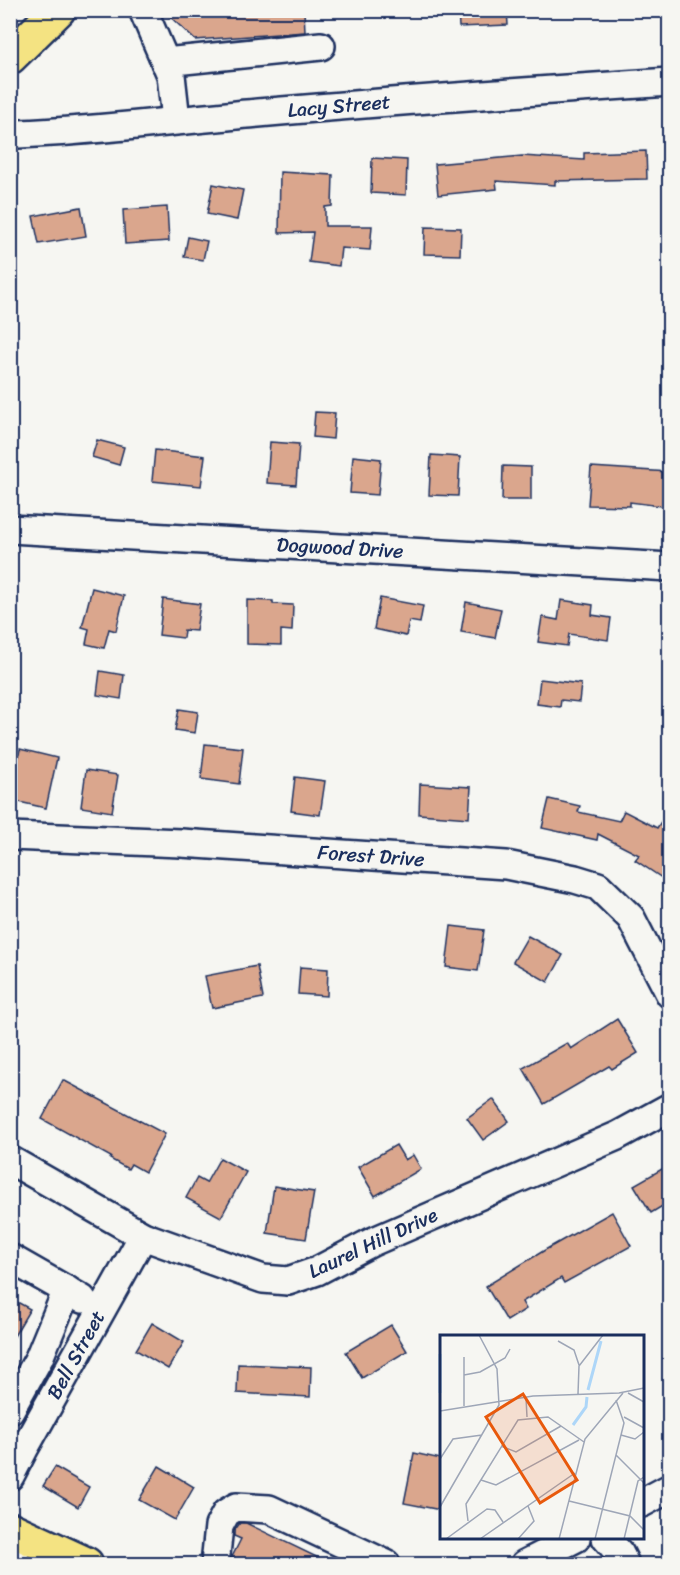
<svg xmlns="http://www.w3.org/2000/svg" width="680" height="1575" font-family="Sriracha,sans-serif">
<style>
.building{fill:#daa68d;stroke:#1b2f5e;stroke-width:1.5}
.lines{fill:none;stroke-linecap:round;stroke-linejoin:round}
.minor-casing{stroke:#1b2f5e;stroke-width:32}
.major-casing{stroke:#1b2f5e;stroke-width:38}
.minor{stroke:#f6f6f2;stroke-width:27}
.major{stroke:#f4e382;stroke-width:33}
.labels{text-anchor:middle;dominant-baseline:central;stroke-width:4.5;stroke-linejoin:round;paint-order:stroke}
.street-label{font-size:20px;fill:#1b2f5e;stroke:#f6f6f2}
.inset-river{fill:none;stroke:#add6f8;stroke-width:3}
.inset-road{fill:none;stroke:#9ea6b7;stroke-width:1.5}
.view{fill:#e8590c;fill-opacity:0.15;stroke:#e8590c;stroke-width:3}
.inset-edge{fill:none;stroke:#1b2f5e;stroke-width:3}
</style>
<rect width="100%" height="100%" fill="#f6f6f2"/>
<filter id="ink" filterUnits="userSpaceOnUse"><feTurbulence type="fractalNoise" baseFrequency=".0167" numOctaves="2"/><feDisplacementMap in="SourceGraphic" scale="12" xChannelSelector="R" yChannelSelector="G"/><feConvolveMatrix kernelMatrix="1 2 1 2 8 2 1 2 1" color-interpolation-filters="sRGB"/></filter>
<g filter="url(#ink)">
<!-- building -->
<g class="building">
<path d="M 163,10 L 304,10 L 305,32 L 195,40 Z"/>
<path d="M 458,10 L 507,10 L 508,25 L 459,27 Z"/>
<path d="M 646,151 L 647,179 L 555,181 L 555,185 L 496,181 L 497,189 L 438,195 L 435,164 L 522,156 L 584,160 L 584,153 Z"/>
<path d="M 372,158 L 407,160 L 406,195 L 371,193 Z"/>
<path d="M 280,172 L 333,175 L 332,206 L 325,207 L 325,226 L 372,226 L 370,250 L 341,248 L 339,266 L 309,262 L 313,232 L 279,233 Z"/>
<path d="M 213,184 L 243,190 L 237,220 L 207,214 Z"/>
<path d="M 81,207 L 86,236 L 39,244 L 33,216 Z"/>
<path d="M 167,207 L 169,241 L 125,244 L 123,210 Z"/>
<path d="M 425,227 L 461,228 L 460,255 L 424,254 Z"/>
<path d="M 188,237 L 207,241 L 203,260 L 184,257 Z"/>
<path d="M 315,412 L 335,413 L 333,439 L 313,437 Z"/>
<path d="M 97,440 L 124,447 L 119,465 L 92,457 Z"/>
<path d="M 270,442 L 299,444 L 296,485 L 267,483 Z"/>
<path d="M 155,450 L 205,456 L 201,486 L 152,481 Z"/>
<path d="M 431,455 L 460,457 L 458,496 L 429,495 Z"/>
<path d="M 353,456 L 381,459 L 378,495 L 350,493 Z"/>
<path d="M 503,466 L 531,467 L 531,500 L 502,500 Z"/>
<path d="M 591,467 L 669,472 L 669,507 L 630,502 L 630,506 L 588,505 Z"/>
<path d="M 92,588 L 124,596 L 116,631 L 109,629 L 104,648 L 86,644 L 89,629 L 82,627 Z"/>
<path d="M 380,598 L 423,606 L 420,623 L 409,621 L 406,636 L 374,629 Z"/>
<path d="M 163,599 L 200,604 L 196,631 L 184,630 L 183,638 L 159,635 Z"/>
<path d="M 247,600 L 273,601 L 273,604 L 293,605 L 292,631 L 281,630 L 281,645 L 247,644 Z"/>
<path d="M 561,600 L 593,605 L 592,615 L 611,618 L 608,640 L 569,634 L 567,646 L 538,642 L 542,617 L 558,620 Z"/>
<path d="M 466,602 L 501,609 L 495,638 L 461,632 Z"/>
<path d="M 100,671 L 124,675 L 121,699 L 97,695 Z"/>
<path d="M 540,679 L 581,684 L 579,702 L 561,700 L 560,707 L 537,704 Z"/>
<path d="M 179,709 L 198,712 L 195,733 L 175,730 Z"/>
<path d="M 205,744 L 243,748 L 239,784 L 201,779 Z"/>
<path d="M 20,749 L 57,758 L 46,808 L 10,800 Z"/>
<path d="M 86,770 L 118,775 L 112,812 L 81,807 Z"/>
<path d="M 295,777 L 325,781 L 320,815 L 291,811 Z"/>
<path d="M 420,784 L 471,787 L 469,818 L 419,814 Z"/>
<path d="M 549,799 L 580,806 L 578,812 L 619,821 L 624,811 L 657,828 L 669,809 L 669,867 L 662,878 L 635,860 L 639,855 L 598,834 L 597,840 L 542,828 Z"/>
<path d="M 451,926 L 484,930 L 478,971 L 446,967 Z"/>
<path d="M 528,936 L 563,955 L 548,982 L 513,962 Z"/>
<path d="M 257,966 L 263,998 L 212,1008 L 205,976 Z"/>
<path d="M 300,967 L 328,969 L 327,996 L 298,994 Z"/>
<path d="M 617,1019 L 638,1053 L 612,1069 L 609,1066 L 544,1104 L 523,1068 L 567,1043 L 571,1049 Z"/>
<path d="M 63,1080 L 165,1134 L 145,1172 L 131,1164 L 128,1169 L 110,1159 L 111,1157 L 42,1119 Z"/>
<path d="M 493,1099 L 509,1121 L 483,1140 L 467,1118 Z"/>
<path d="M 396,1145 L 405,1160 L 413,1155 L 421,1169 L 375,1196 L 358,1167 Z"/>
<path d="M 220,1158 L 246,1172 L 221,1217 L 186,1198 L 197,1178 L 206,1183 Z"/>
<path d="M 669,1165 L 669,1202 L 651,1213 L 634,1185 Z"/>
<path d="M 274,1186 L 314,1192 L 306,1239 L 267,1233 Z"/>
<path d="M 612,1212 L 631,1246 L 564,1283 L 561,1278 L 522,1302 L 526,1309 L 507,1321 L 486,1286 L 545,1250 Z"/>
<path d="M 10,1298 L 30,1309 L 10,1343 Z"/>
<path d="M 152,1323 L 184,1342 L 168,1369 L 136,1350 Z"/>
<path d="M 391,1325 L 407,1351 L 362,1378 L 346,1352 Z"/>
<path d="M 238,1364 L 311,1367 L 310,1397 L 237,1393 Z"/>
<path d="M 414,1453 L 441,1459 L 441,1510 L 404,1503 Z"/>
<path d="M 159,1466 L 194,1487 L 175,1520 L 139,1500 Z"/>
<path d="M 55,1467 L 89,1487 L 78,1507 L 43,1486 Z"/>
<path d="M 240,1523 L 246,1523 L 331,1564 L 247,1564 L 232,1557 L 241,1539 L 234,1536 L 234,1531 Z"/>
</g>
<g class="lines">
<!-- minor casing -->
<g class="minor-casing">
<g id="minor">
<path d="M 143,10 L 171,75 L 176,120"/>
<path d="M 165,62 L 321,46"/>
<path d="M 10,131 L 18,134 C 99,131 178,120 258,113 C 395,101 532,91 670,82"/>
<path d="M 10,529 L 670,567"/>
<path d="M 10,836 L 181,843 L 506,865 L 575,879 L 598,886 L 631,918 L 670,994"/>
<path d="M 10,1160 L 143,1236 L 263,1279 L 288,1281 L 317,1271 L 372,1242 L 617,1136 L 670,1107"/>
<path d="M 10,1258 L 82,1299"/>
<path d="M 10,1410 L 39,1358 L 67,1290"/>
<path d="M 10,1476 L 24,1449 L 143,1236"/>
<path d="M 642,1503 L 670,1488"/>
<path d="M 606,1538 L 620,1554 L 625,1564"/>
<path d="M 10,1561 L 24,1535"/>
<path d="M 215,1564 L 219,1526 L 226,1513 L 236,1507 L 269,1509 L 386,1564"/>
<path d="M 525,1564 L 576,1538"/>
</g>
</g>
<!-- major casing -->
<g class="major-casing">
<g id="major">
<path d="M 10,57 L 58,10"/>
<path d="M 10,1529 L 86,1564"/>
</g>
</g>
<!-- minor -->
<use href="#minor" class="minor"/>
<!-- major -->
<use href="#major" class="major"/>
</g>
</g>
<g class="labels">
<!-- street labels -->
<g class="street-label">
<text transform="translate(339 106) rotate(-5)">Lacy Street</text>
<text transform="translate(340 548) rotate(3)">Dogwood Drive</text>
<text transform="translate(371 856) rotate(4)">Forest Drive</text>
<text transform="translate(373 1243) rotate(-25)">Laurel Hill Drive</text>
<text transform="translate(76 1355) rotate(-61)">Bell Street</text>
</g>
</g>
<!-- overview -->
<g transform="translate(440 1335)">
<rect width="204" height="204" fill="#f6f6f2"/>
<path class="inset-river" d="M 0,19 L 0,58M 148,55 L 161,6M 133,90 L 146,72 L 147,62"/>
<path class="inset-road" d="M 118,6 L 134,15 L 139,30M 24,22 L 24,71M 24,40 L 40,37 L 65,23 L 70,14M 188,58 L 204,67M 138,59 L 139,31 L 163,0M 86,63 L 87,82M 0,76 L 93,61 L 179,58 L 204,53M 184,82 L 204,93M 181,100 L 195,104 L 204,97M 61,111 L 76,117 L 121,91M 176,120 L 204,148M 0,124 L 13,104 L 42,100M 41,145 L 56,150 L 139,105M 129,166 L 190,181 L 204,195M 0,172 L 59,70 L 57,34 L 39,0M 28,186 L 26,169 L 78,85 L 108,82 L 144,107M 6,204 L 47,174 L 55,175 L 63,187M 40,204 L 135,138M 78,204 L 94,186 L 88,171M 119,204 L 145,104 L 183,58M 155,204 L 184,88 L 176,65M 184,204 L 198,146 L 204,142"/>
<path class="view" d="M 83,59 L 137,145 L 100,168 L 46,82 Z"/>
<rect width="204" height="204" class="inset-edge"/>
</g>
<!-- margin -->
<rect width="680" height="1575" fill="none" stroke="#f6f6f2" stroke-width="36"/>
<rect x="18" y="18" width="644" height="1539" fill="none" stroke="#1b2f5e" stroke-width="2" filter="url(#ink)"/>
</svg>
